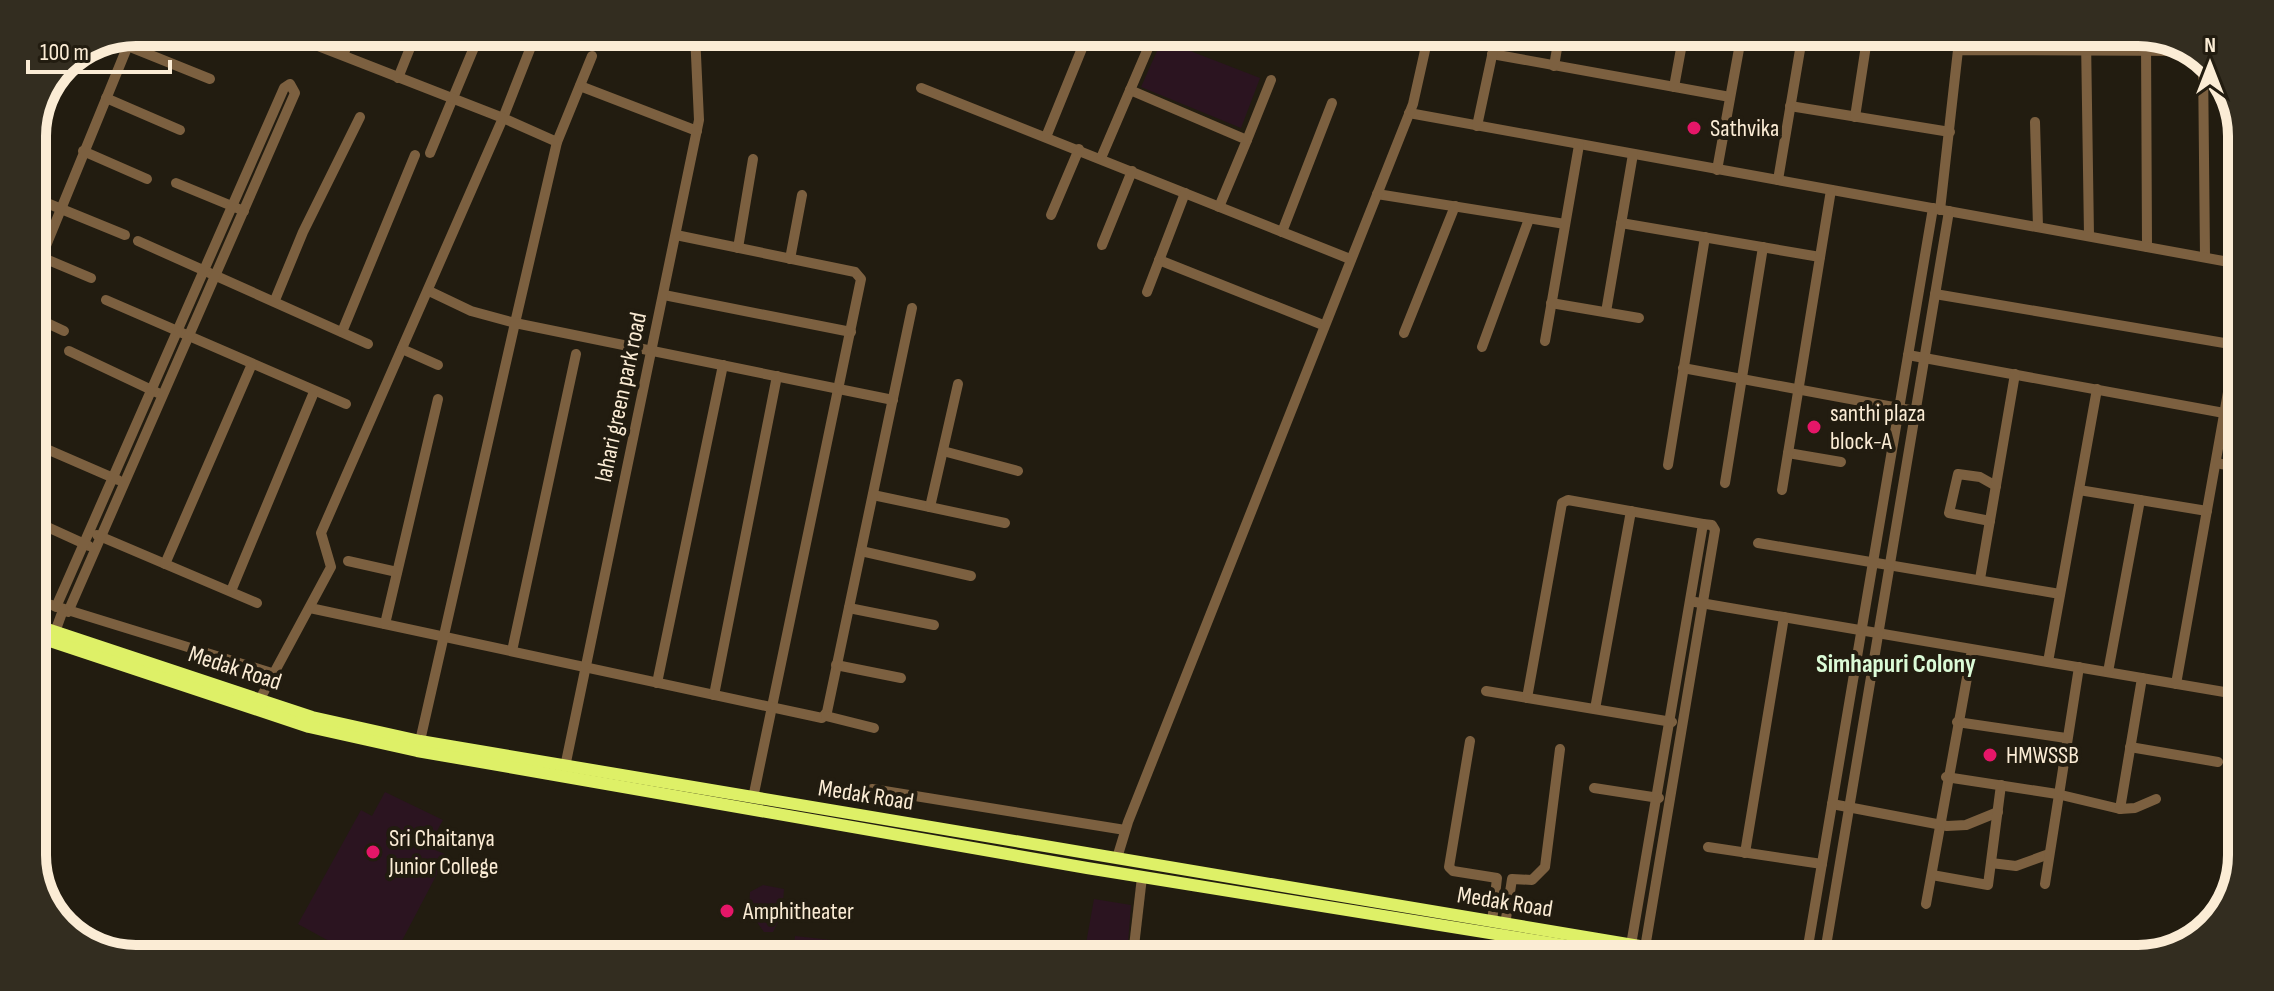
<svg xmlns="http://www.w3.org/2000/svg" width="2274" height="991" font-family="'Sofia Sans Condensed',sans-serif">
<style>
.green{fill:#2b1420}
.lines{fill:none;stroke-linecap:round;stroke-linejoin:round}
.minor{stroke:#7c6040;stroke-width:10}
.major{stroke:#def067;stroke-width:12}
.poi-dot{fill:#e51668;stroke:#221c10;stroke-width:3}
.labels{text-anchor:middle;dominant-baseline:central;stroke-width:8;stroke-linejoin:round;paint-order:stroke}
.poi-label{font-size:24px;fill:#fbecd5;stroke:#221c10;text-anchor:start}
.street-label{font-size:24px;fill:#fbecd5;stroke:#221c10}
.neighbourhood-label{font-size:26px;font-weight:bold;fill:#dbfbd7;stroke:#221c10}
.rim{fill:none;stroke:#fbecd5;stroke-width:10}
</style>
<rect width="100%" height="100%" fill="#221c10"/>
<!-- green -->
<g class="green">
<path d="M 1162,40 L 1260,78 L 1241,128 L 1141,87 Z"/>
<path d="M 385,792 L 443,820 L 428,847 L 447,855 L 396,952 L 349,952 L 298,924 L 361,810 L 372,816 Z"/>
<path d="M 763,885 L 784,889 L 782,914 L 773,932 L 764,932 L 749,911 L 750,892 Z"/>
<path d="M 1094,899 L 1131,905 L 1127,955 L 1084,955 Z"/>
<path d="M 795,936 L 831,940 L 830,954 L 793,954 Z"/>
</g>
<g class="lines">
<!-- minor -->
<g class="minor">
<path d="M 536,34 L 503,118 L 557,142"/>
<path d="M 2086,39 L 2089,236"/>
<path d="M 2146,40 L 2147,247"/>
<path d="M 128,46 L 210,79"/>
<path d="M 344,53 L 352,33"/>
<path d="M 1492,54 L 1730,97"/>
<path d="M 2203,59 L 2205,257"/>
<path d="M 1554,66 L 1559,37"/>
<path d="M 398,78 L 416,33"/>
<path d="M 580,86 L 697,131"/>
<path d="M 1674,87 L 1683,38"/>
<path d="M 921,88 L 1350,259"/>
<path d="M 1130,90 L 1247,140 L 1219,207"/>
<path d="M 106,98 L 180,130"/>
<path d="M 1790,106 L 1950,132"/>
<path d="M 1409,113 L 2240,264"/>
<path d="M 1855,117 L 1867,39"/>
<path d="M 2035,122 L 2038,227"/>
<path d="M 1477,126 L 1496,37"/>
<path d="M 1046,137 L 1087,36"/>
<path d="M 1247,140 L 1271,80"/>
<path d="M 83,151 L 147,179"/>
<path d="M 430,153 L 480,33"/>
<path d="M 1101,158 L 1152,39"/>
<path d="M 1717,170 L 1741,38"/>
<path d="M 1778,180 L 1802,38"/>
<path d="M 176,183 L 244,211"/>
<path d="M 1377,194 L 1565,224"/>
<path d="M 32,197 L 125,235"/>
<path d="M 1940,210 L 1958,50 L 2191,51"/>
<path d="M 1051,215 L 1079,149"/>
<path d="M 1621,223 L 1820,257"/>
<path d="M 1282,232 L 1332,103"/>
<path d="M 676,235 L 855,272 L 861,279 L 753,798"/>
<path d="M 138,241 L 368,344"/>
<path d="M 1102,245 L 1132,171"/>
<path d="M 738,248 L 753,159"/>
<path d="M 41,257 L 91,278"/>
<path d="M 790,259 L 802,195"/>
<path d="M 1159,260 L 1323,325"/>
<path d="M 32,280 L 133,33"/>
<path d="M 429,291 L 471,311 L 515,323 L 557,142 L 592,56"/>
<path d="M 1147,292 L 1185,193"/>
<path d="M 1935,294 L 2236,345"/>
<path d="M 664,295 L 851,332"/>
<path d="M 106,300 L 346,404"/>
<path d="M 275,300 L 303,232 L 360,117"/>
<path d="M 1551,303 L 1639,318"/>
<path d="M 1606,312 L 1633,154"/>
<path d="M 32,316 L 64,331"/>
<path d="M 342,332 L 415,155"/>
<path d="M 1404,333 L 1455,206"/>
<path d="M 1545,341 L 1579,145"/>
<path d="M 1482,347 L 1529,219"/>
<path d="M 402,349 L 438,365"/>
<path d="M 69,351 L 158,393"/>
<path d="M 1908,355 L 2224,413"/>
<path d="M 1683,368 L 1915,411"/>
<path d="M 32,381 L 35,383"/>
<path d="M 2221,434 L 2239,437"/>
<path d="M 35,444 L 118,480"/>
<path d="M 943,451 L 1018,471"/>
<path d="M 1788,453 L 1841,462"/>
<path d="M 2216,463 L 2238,467"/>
<path d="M 1668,465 L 1705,237"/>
<path d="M 1725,483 L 1763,247"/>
<path d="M 1782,490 L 1831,190"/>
<path d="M 2079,490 L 2207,511"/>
<path d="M 873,495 L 1005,523"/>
<path d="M 930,507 L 958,384"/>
<path d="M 32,520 L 89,546"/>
<path d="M 1990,521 L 1949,513 L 1958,474 L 1980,477 L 1996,486"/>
<path d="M 97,535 L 257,603"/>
<path d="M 1758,543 L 2060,594"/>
<path d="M 861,551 L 971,576"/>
<path d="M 348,561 L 397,572"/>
<path d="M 165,564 L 252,364"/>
<path d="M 1980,579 L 2015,374"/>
<path d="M 231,591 L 314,392"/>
<path d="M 32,599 L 275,674"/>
<path d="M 1695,602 L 2236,694"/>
<path d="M 56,607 L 284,88 L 290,84 L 295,93 L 68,612"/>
<path d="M 310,608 L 822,718 L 827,712 L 912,308"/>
<path d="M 849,608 L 934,625"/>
<path d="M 385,624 L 438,399"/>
<path d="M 55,632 L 63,610"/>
<path d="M 512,651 L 576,354"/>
<path d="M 2048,662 L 2097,389"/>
<path d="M 836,665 L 901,678"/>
<path d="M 2108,672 L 2140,500"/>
<path d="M 657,683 L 723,365"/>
<path d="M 2176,684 L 2240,325"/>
<path d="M 1486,691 L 1672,722"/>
<path d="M 714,695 L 777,376"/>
<path d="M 1527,698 L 1562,503 L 1568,500 L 1703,524"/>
<path d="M 260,699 L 331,567 L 321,533 L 503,118 L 285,33"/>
<path d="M 1595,709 L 1631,511"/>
<path d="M 826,716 L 874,728"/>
<path d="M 1957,722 L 2066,738"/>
<path d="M 420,741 L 515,323 L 893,400"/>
<path d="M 1470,741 L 1449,867 L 1453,871 L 1497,878 L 1492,922"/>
<path d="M 2130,747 L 2218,762"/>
<path d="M 565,767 L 699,120 L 695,34"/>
<path d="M 1946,777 L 2057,794 L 2120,809 L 2135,808 L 2156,799"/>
<path d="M 1594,788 L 1659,798"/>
<path d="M 872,789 L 1125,830"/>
<path d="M 1832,804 L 1947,826 L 1966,825 L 1998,812"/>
<path d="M 2120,809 L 2142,678"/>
<path d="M 1708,847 L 1822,864"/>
<path d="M 1745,853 L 1784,617"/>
<path d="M 1117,858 L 1128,822 L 1413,104 L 1428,37"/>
<path d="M 1991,863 L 2016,866 L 2049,854"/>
<path d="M 1932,875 L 1988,885 L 2001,785"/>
<path d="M 2045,884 L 2079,667"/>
<path d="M 1926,904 L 1972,650"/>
<path d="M 1505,925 L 1512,879 L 1532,880 L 1545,867 L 1560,749"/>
<path d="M 1631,945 L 1703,524 L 1712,525 L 1715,530 L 1645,948"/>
<path d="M 1825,949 L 1872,958"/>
<path d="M 1133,955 L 1142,877"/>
<path d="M 1806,958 L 1933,208"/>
<path d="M 1824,958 L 1949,211"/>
</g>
<!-- major -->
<g class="major">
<path d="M 32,624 L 312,717 L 420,741 L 1705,957"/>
<path d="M 32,635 L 309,727 L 417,751 L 1087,868 L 1637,957"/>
</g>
</g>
<!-- markers -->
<g class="poi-dot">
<circle cx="1694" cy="128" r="8"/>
<circle cx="1814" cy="427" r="8"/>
<circle cx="1990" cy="755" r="8"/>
<circle cx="373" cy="852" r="8"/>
<circle cx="727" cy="911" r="8"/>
</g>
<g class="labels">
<!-- poi labels -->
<g class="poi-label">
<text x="1710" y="128">Sathvika</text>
<text x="1830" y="413">santhi plaza<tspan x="1830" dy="28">block-A</tspan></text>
<text x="2006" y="755">HMWSSB</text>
<text x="389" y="838">Sri Chaitanya<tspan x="389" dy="28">Junior College</tspan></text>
<text x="743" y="911">Amphitheater</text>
</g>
<!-- street labels -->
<g class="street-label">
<text transform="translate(621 397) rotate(-78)">lahari green park road</text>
<text transform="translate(235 668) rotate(18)">Medak Road</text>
<text transform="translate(866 795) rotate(9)">Medak Road</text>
<text transform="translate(1505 902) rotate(9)">Medak Road</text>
</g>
<!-- neighbourhood labels -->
<g class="neighbourhood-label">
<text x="1896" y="664">Simhapuri Colony</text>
</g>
</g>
<!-- crop -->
<path d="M0 0H2274V991H0ZM136 46H2138A90 90 0 0 1 2228 136V855A90 90 0 0 1 2138 945H136A90 90 0 0 1 46 855V136A90 90 0 0 1 136 46Z" fill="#332d20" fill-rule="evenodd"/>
<path class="rim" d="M136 46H2138A90 90 0 0 1 2228 136V855A90 90 0 0 1 2138 945H136A90 90 0 0 1 46 855V136A90 90 0 0 1 136 46Z"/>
<!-- north arrow -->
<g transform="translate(2210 64)" stroke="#221c10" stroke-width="6" paint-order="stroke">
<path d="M0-6L14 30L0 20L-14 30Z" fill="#fbecd5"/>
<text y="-12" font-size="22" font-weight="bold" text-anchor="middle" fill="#fbecd5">N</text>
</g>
<!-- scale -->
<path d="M28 60v12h142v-12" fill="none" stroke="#fbecd5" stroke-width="4"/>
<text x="40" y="60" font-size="24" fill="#fbecd5" stroke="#221c10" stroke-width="6" paint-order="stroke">100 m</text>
</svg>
